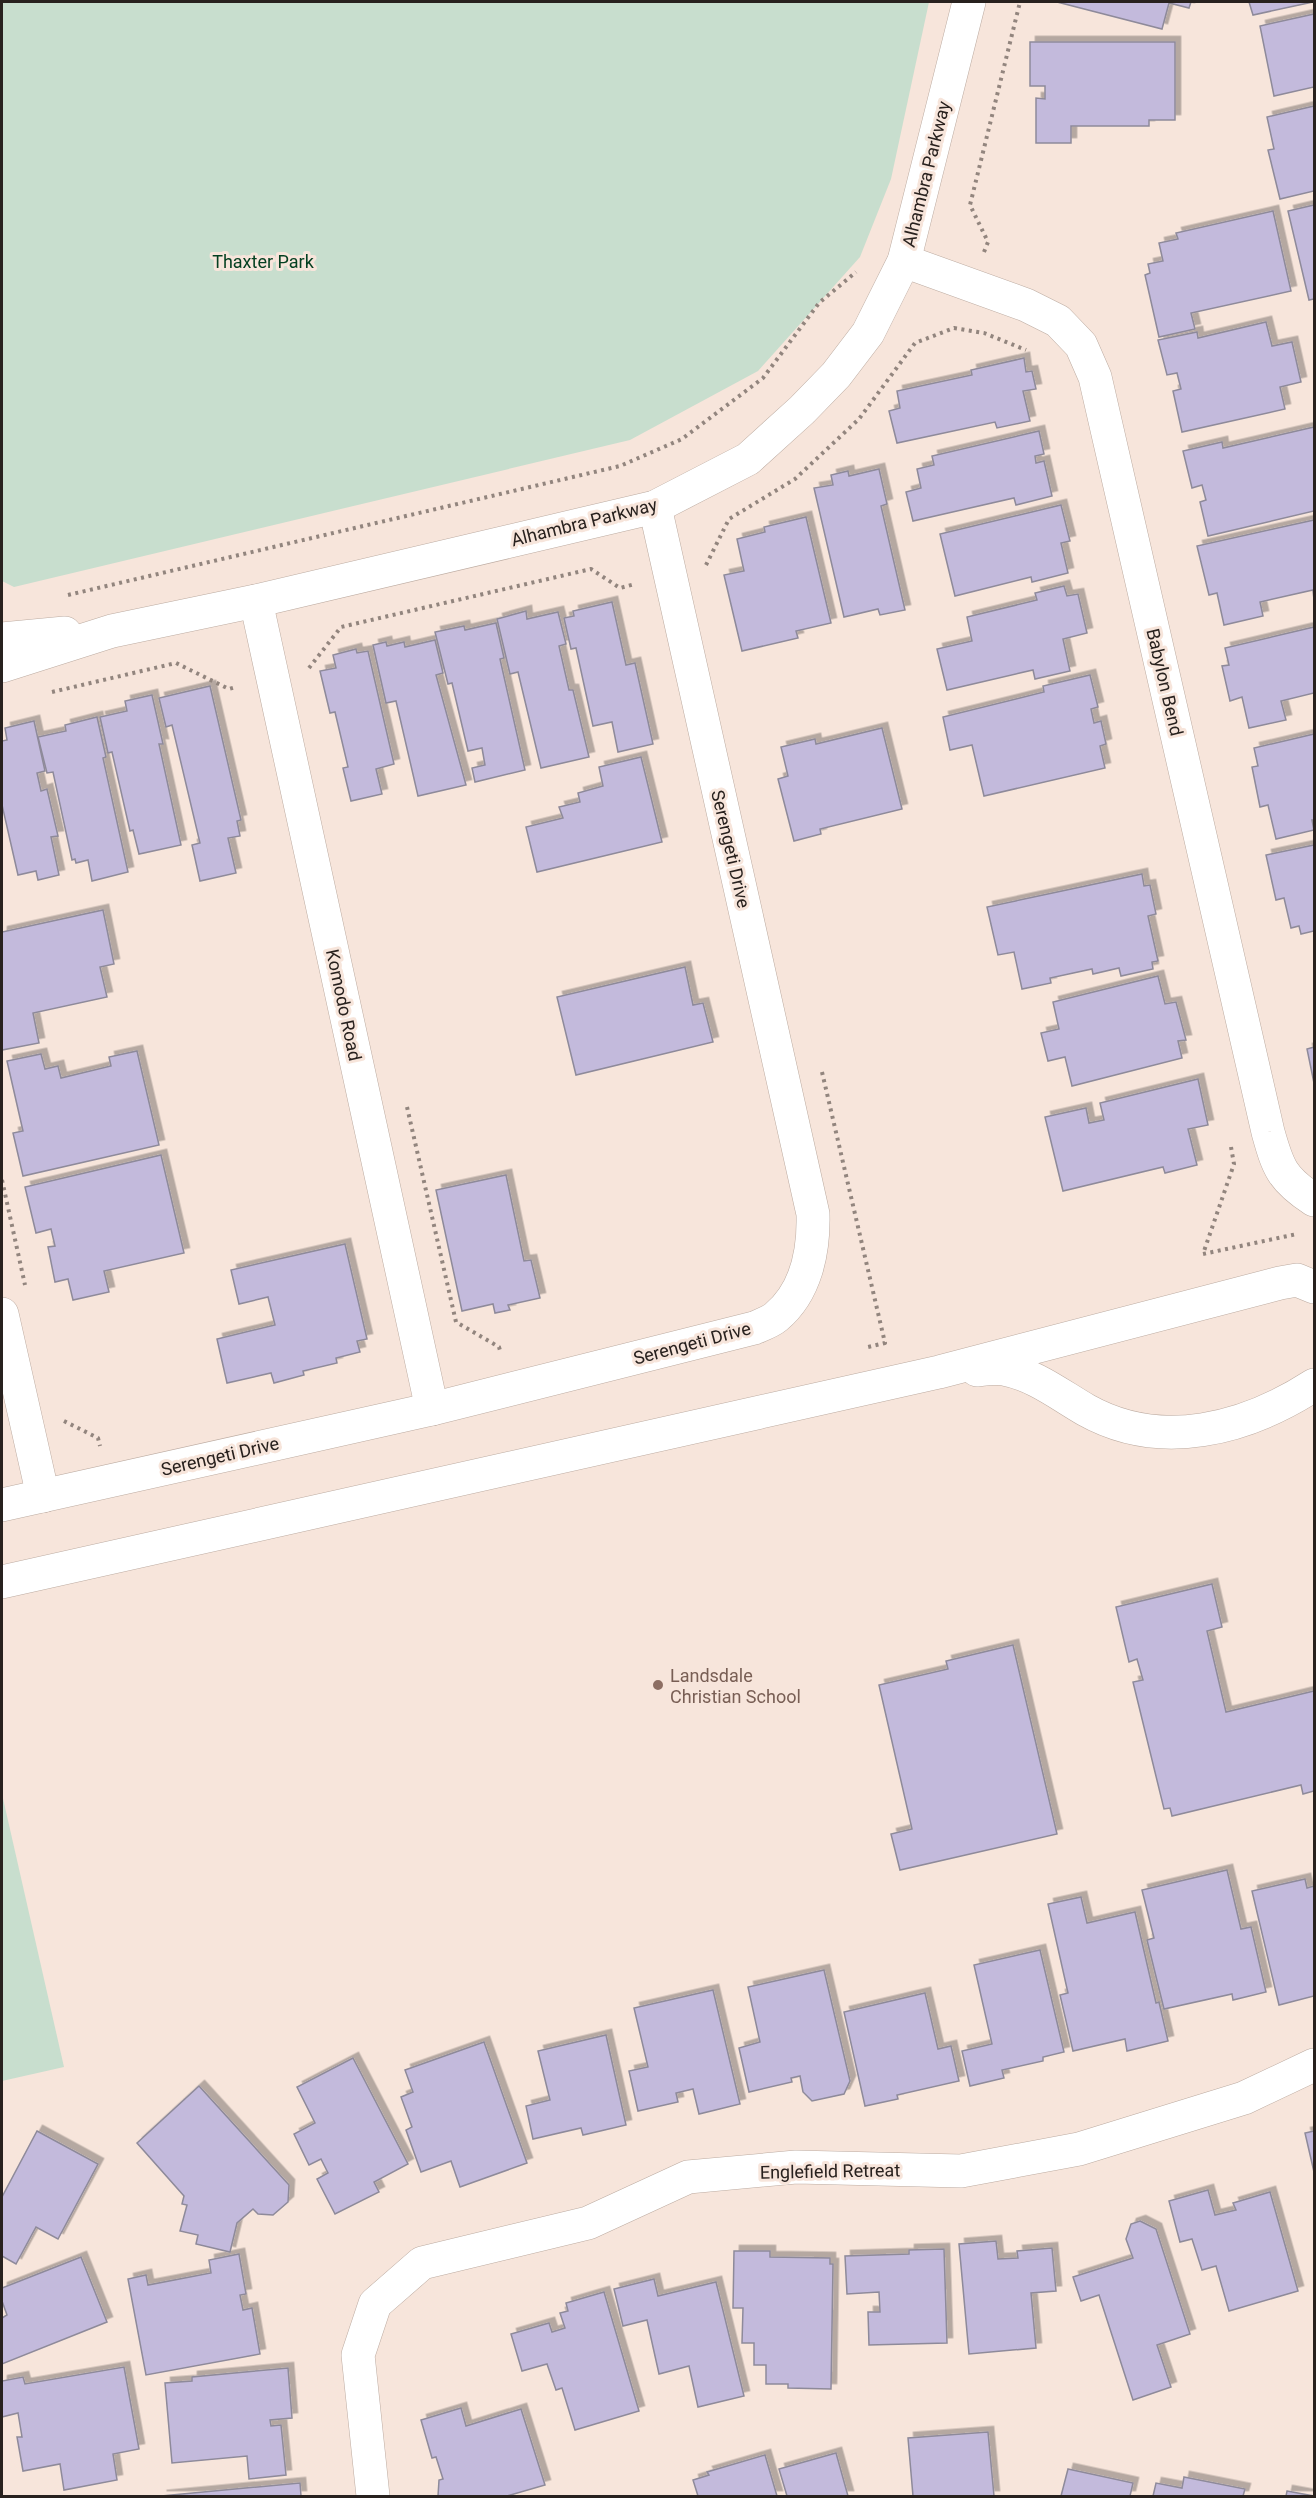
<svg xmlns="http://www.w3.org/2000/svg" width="1316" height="2498" font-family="Roboto,sans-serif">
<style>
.green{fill:#c8dece}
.building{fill:#c3badc;stroke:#8e8a9a;stroke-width:1.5;filter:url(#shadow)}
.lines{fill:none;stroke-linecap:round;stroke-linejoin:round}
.minor-casing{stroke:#bcaba1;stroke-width:34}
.path{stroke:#92857e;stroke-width:4;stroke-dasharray:3 4.5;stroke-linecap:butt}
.minor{stroke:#fff;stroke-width:33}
.education-dot{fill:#8d6e63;stroke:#f7e5db;stroke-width:2}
.labels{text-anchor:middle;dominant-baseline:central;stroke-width:6;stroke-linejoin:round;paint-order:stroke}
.street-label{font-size:18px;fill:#28211e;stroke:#f7e5db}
.park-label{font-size:18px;fill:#033f20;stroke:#f7e5db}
.education-label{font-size:18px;fill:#785e54;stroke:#f7e5db;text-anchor:start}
</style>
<defs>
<filter id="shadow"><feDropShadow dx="5.5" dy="-5.5" stdDeviation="0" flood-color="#0004"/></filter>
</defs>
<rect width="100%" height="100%" fill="#f7e5db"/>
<!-- green -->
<g class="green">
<path d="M 2,2 L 929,2 L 891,179 L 860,257 L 758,371 L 630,440 L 14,587 L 2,581 Z"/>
<path d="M 2,1794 L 64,2067 L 2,2081 Z"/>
</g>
<!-- building -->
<g class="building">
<path d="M 1057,2 L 1191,2 L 1189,8 L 1169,3 L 1162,29 Z"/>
<path d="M 1249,2 L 1313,2 L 1253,15 Z"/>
<path d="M 1314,14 L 1314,87 L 1274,96 L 1260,26 Z"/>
<path d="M 1030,42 L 1175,42 L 1175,120 L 1149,120 L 1149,126 L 1071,126 L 1071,143 L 1036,143 L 1036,98 L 1045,99 L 1045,86 L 1030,86 Z"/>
<path d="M 1314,106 L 1314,191 L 1280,199 L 1268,150 L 1274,149 L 1267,117 Z"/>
<path d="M 1314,205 L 1314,299 L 1309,300 L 1288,211 Z"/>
<path d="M 1273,211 L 1291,291 L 1191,313 L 1195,329 L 1159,337 L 1145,275 L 1150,273 L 1148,264 L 1163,261 L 1159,243 L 1178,239 L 1176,233 Z"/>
<path d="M 1266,322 L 1272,346 L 1292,342 L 1301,382 L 1280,387 L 1285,409 L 1182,432 L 1173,391 L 1181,389 L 1177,373 L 1167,375 L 1158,340 L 1197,332 L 1198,338 Z"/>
<path d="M 1024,358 L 1026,372 L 1032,371 L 1036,389 L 1023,391 L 1030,421 L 997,428 L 995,422 L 897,443 L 889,411 L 900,408 L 897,391 L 972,375 L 971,370 Z"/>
<path d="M 1314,427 L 1314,511 L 1208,536 L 1200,502 L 1206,500 L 1202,485 L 1192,488 L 1183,451 L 1222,442 L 1223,448 Z"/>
<path d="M 1039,431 L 1044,454 L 1035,456 L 1036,463 L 1044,461 L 1052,496 L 1016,505 L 1014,498 L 913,521 L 906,492 L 921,488 L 917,469 L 934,465 L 932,456 Z"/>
<path d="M 879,469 L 887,504 L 881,506 L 905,610 L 880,615 L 878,609 L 844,617 L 814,488 L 833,485 L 831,475 L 848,471 L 849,476 Z"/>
<path d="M 1061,505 L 1070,541 L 1061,543 L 1068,573 L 1032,582 L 1031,577 L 955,596 L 940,534 Z"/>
<path d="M 806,517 L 831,623 L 796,631 L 798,638 L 742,651 L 724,575 L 744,571 L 737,539 L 765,532 L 764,527 Z"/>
<path d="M 1314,520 L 1314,600 L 1313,590 L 1260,602 L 1263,616 L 1224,625 L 1217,593 L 1209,595 L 1197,546 Z"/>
<path d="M 1064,586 L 1067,596 L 1078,594 L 1087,633 L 1063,639 L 1070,671 L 1035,679 L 1033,670 L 947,690 L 937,649 L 972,641 L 967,617 L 1037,600 L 1035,593 Z"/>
<path d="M 612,602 L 626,665 L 635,663 L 653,744 L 618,752 L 612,722 L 593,726 L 576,648 L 571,649 L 564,618 L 574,616 L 573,611 Z"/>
<path d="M 526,611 L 527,619 L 558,612 L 566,644 L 559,646 L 569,690 L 573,690 L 589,757 L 541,768 L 518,672 L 510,674 L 497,619 Z"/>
<path d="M 496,623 L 504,658 L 500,659 L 525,770 L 475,782 L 472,768 L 485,765 L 482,748 L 468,751 L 452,683 L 448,684 L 435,632 L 464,626 L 465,630 Z"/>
<path d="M 1314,627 L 1314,693 L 1281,701 L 1286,720 L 1249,728 L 1242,697 L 1230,701 L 1222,666 L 1229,665 L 1225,648 Z"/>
<path d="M 435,640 L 443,673 L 436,675 L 466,785 L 418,796 L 396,701 L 386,703 L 373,645 L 386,642 L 387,646 L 404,642 L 405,647 Z"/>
<path d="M 356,649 L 357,653 L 368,651 L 394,764 L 376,769 L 382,794 L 351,801 L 343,768 L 348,767 L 335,712 L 330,713 L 320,671 L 336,668 L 333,655 Z"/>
<path d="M 1090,675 L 1098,707 L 1091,709 L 1094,723 L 1101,721 L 1106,744 L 1100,746 L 1105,768 L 984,796 L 972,745 L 950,750 L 943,717 L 1044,692 L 1043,686 Z"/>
<path d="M 210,686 L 241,820 L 237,821 L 240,836 L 228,838 L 236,873 L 200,881 L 192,845 L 200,843 L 172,725 L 166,727 L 159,698 Z"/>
<path d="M 152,695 L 163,744 L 159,744 L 181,845 L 139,854 L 133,830 L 130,831 L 112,752 L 108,753 L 100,717 L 127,711 L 125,701 Z"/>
<path d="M 97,717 L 106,757 L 103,758 L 128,872 L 92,881 L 88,860 L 76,863 L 75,859 L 72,860 L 53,772 L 47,773 L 38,737 L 66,731 L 65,725 Z"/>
<path d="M 34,721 L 45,771 L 37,773 L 41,791 L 47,789 L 58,836 L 51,837 L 59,875 L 38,880 L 36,871 L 18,875 L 2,805 L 2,741 L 7,740 L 5,728 Z"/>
<path d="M 882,728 L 902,809 L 820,829 L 821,834 L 794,841 L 778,779 L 788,776 L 781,747 L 815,739 L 816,744 Z"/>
<path d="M 1314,734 L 1314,820 L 1312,820 L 1314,830 L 1276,839 L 1268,805 L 1260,807 L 1252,767 L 1258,766 L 1254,748 Z"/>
<path d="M 641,757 L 662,842 L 537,872 L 526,827 L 563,818 L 559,807 L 580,802 L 578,793 L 603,786 L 599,767 Z"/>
<path d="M 1314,845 L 1314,931 L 1301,934 L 1299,926 L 1291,928 L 1284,898 L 1276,900 L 1266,855 Z"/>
<path d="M 1142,874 L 1144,886 L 1150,885 L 1156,914 L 1148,916 L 1158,961 L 1152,962 L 1153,969 L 1121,976 L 1119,968 L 1093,974 L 1092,969 L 1050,978 L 1051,983 L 1022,989 L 1014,952 L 998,955 L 987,907 Z"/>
<path d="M 103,910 L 114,964 L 100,967 L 107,997 L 33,1013 L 39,1043 L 2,1050 L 2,932 Z"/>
<path d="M 685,967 L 693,1005 L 703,1003 L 713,1042 L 576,1075 L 557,997 Z"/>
<path d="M 1158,976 L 1165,1004 L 1176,1002 L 1186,1040 L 1178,1041 L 1182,1058 L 1072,1086 L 1065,1057 L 1048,1061 L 1041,1033 L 1059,1029 L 1053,1002 Z"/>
<path d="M 1314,1047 L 1314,1083 L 1307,1049 Z"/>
<path d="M 137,1051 L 159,1145 L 23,1176 L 13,1133 L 23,1131 L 7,1061 L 41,1054 L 45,1069 L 58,1066 L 61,1078 L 111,1066 L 109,1057 Z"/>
<path d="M 1198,1079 L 1208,1125 L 1188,1129 L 1197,1165 L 1165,1173 L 1163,1167 L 1063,1191 L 1045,1117 L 1086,1108 L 1089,1123 L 1104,1120 L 1100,1103 Z"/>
<path d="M 161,1155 L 184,1253 L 104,1271 L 109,1292 L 73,1300 L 68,1279 L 55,1282 L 48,1247 L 55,1246 L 51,1229 L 36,1233 L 25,1187 Z"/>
<path d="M 506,1175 L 524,1261 L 531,1260 L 540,1298 L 508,1305 L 510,1310 L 495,1313 L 493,1304 L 462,1311 L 436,1190 Z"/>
<path d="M 345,1244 L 367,1339 L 357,1341 L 360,1352 L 336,1358 L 337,1363 L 303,1371 L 304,1375 L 274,1383 L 271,1373 L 227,1383 L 217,1339 L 275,1325 L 268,1297 L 239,1304 L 231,1270 Z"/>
<path d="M 1212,1584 L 1222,1627 L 1207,1631 L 1226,1712 L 1314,1691 L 1314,1791 L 1303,1794 L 1301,1785 L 1172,1816 L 1170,1808 L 1164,1809 L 1133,1682 L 1143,1680 L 1137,1659 L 1129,1662 L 1116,1607 Z"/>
<path d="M 1013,1645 L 1057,1834 L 900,1870 L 891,1834 L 912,1829 L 879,1685 L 948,1669 L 946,1661 Z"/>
<path d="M 1227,1870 L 1241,1929 L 1251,1927 L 1266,1992 L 1233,2000 L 1232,1994 L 1164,2009 L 1147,1940 L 1154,1938 L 1142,1890 Z"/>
<path d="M 1305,1879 L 1307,1888 L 1314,1886 L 1314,1996 L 1279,2005 L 1252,1891 Z"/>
<path d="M 1081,1897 L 1087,1923 L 1135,1912 L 1156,2003 L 1159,2002 L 1168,2041 L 1127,2051 L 1125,2039 L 1073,2051 L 1060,1995 L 1068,1993 L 1048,1904 Z"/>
<path d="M 1040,1950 L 1064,2052 L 1043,2057 L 1043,2061 L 1002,2070 L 1004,2078 L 970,2086 L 962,2051 L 992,2044 L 974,1965 Z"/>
<path d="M 824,1970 L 850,2081 L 844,2094 L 812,2101 L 803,2092 L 800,2076 L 791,2078 L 792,2082 L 749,2092 L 739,2048 L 760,2042 L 748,1987 Z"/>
<path d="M 713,1990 L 740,2104 L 699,2114 L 693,2089 L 676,2093 L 678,2102 L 638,2111 L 629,2071 L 648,2067 L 634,2008 Z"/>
<path d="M 925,1993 L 938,2049 L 951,2046 L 959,2081 L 897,2095 L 898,2099 L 865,2106 L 844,2012 Z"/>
<path d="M 606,2035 L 626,2125 L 583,2135 L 581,2128 L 533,2139 L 526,2106 L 550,2100 L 538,2051 Z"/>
<path d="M 484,2042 L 527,2163 L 460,2187 L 451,2161 L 421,2172 L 406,2130 L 412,2127 L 401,2097 L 413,2092 L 405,2070 Z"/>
<path d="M 353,2058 L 408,2164 L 374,2182 L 379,2192 L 335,2214 L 317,2179 L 328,2173 L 321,2159 L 309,2165 L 294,2134 L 315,2123 L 297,2087 Z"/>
<path d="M 199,2086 L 289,2185 L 288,2202 L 273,2215 L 258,2214 L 253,2209 L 237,2223 L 230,2252 L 196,2244 L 198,2235 L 180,2231 L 187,2205 L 182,2204 L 184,2196 L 137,2143 Z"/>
<path d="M 37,2131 L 98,2164 L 58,2239 L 36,2227 L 16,2264 L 2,2256 L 2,2197 Z"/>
<path d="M 1314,2131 L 1314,2172 L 1305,2133 Z"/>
<path d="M 1208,2190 L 1215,2215 L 1236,2210 L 1233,2203 L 1270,2192 L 1298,2291 L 1229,2311 L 1216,2266 L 1202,2270 L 1192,2239 L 1180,2242 L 1169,2201 Z"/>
<path d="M 1140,2221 L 1156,2229 L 1190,2334 L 1157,2345 L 1171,2387 L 1133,2400 L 1099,2295 L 1081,2301 L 1073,2277 L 1133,2258 L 1126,2239 L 1131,2224 Z"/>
<path d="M 996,2241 L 998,2259 L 1018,2258 L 1017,2251 L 1052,2248 L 1056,2291 L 1031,2293 L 1036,2348 L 969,2354 L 959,2244 Z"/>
<path d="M 944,2249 L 947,2343 L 869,2345 L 868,2312 L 880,2312 L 879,2292 L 847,2294 L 845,2256 L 909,2254 L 909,2250 Z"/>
<path d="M 734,2251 L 770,2251 L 770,2257 L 830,2258 L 830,2264 L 833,2264 L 831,2389 L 788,2388 L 788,2384 L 766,2384 L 766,2365 L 754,2365 L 754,2343 L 742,2343 L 743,2308 L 733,2308 Z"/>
<path d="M 239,2254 L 246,2294 L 240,2295 L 243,2310 L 252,2308 L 260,2354 L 146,2375 L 128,2279 L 146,2275 L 148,2285 L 211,2273 L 209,2260 Z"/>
<path d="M 81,2257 L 107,2322 L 2,2364 L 2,2318 L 7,2315 L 2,2301 L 2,2288 Z"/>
<path d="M 654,2279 L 658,2296 L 716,2282 L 744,2396 L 698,2407 L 689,2366 L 659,2374 L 647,2320 L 623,2326 L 614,2289 Z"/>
<path d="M 604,2292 L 639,2411 L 575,2430 L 562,2388 L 556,2390 L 547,2364 L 522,2371 L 511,2334 L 549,2323 L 552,2332 L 565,2328 L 560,2313 L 568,2311 L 566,2303 Z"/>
<path d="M 124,2367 L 139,2449 L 113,2454 L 117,2480 L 64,2490 L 60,2464 L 23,2471 L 17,2437 L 22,2437 L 18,2413 L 2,2417 L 2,2381 L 23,2377 L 25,2384 Z"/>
<path d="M 288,2368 L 292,2418 L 270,2420 L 271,2426 L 281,2425 L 286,2475 L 249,2479 L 247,2456 L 172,2463 L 165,2383 L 192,2381 L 192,2377 Z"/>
<path d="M 461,2408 L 466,2426 L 521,2409 L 545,2485 L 507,2496 L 438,2496 L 439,2480 L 443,2479 L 436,2457 L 432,2458 L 421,2420 Z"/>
<path d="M 988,2432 L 994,2496 L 913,2496 L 908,2438 Z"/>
<path d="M 836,2453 L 848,2496 L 787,2496 L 779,2469 Z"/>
<path d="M 765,2455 L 777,2496 L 698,2496 L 693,2480 L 709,2475 L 707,2472 Z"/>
<path d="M 1068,2469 L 1133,2483 L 1130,2496 L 1061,2496 Z"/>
<path d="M 1184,2477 L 1245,2489 L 1243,2496 L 1153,2496 L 1156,2483 L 1182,2488 Z"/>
<path d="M 300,2483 L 301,2496 L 161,2496 Z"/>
<path d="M 1287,2491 L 1314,2496 L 1286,2496 Z"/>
</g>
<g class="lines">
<!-- minor casing -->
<g class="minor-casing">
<g id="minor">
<path d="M 904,261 L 1026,305 L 1058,321 L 1081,345 L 1095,377 L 1268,1132 C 1278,1168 1282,1179 1314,1200"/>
<path d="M 256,601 L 432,1409"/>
<path d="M 2,639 L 65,633"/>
<path d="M 2,666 L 112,631 L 256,601 L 655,507 L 748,459 L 802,410 L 836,375 L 868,333 L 904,261 L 969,2"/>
<path d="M 2,1314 L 43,1496"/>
<path d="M 977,1370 C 986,1369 996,1368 1004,1369 C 1035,1375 1060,1395 1086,1410 C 1161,1452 1246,1429 1314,1385"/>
<path d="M 2,1505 L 432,1409 L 754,1328 C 761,1325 770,1322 776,1317 C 806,1292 814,1251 813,1214 L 655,507"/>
<path d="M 2,1582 L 939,1372 L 1280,1283 L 1297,1280 L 1314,1287"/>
<path d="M 373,2496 L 358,2355 L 375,2304 L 422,2263 L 588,2223 L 688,2177 L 796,2167 L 961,2171 L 1079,2149 L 1244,2098 L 1314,2065"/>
</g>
</g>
<!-- path -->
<g class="path">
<path d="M 984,252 L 988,242 L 970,205 L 1020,2"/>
<path d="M 706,565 L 729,519 L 795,479 L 859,419 L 915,343 L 954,328 L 984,333 L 1026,350"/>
<path d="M 68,595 L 620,466 L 682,439 L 763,378 L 819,303 L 856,272"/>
<path d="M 309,668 L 341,627 L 591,569 L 620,588 L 635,584"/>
<path d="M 52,692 L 176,663 L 229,689 L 236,687"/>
<path d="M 822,1072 L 885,1343 L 868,1347"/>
<path d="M 407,1107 L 456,1322 L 499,1347 L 501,1354"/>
<path d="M 1231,1147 L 1234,1164 L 1203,1254 L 1297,1234"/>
<path d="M 2,1180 L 25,1285"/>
<path d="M 64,1421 L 98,1438 L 100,1446"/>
</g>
<!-- minor -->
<use href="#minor" class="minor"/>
</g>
<!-- markers -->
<circle class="education-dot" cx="658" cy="1685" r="6"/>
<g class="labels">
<!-- street labels -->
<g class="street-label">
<text transform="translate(926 174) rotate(-76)">Alhambra Parkway</text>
<text transform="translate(584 522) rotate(-14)">Alhambra Parkway</text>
<text transform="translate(1165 682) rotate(77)">Babylon Bend</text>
<text transform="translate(731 849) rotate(77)">Serengeti Drive</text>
<text transform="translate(344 1005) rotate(78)">Komodo Road</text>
<text transform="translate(692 1343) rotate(-15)">Serengeti Drive</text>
<text transform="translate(220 1456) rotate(-13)">Serengeti Drive</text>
<text transform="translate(830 2171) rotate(-1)">Englefield Retreat</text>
</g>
<!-- park labels -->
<g class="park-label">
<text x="263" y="261">Thaxter Park</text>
</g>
<!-- education labels -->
<g class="education-label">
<text x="670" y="1675">Landsdale<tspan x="670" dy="21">Christian School</tspan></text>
</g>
</g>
<!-- border -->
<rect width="1316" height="2498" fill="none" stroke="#28211e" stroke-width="6"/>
</svg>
